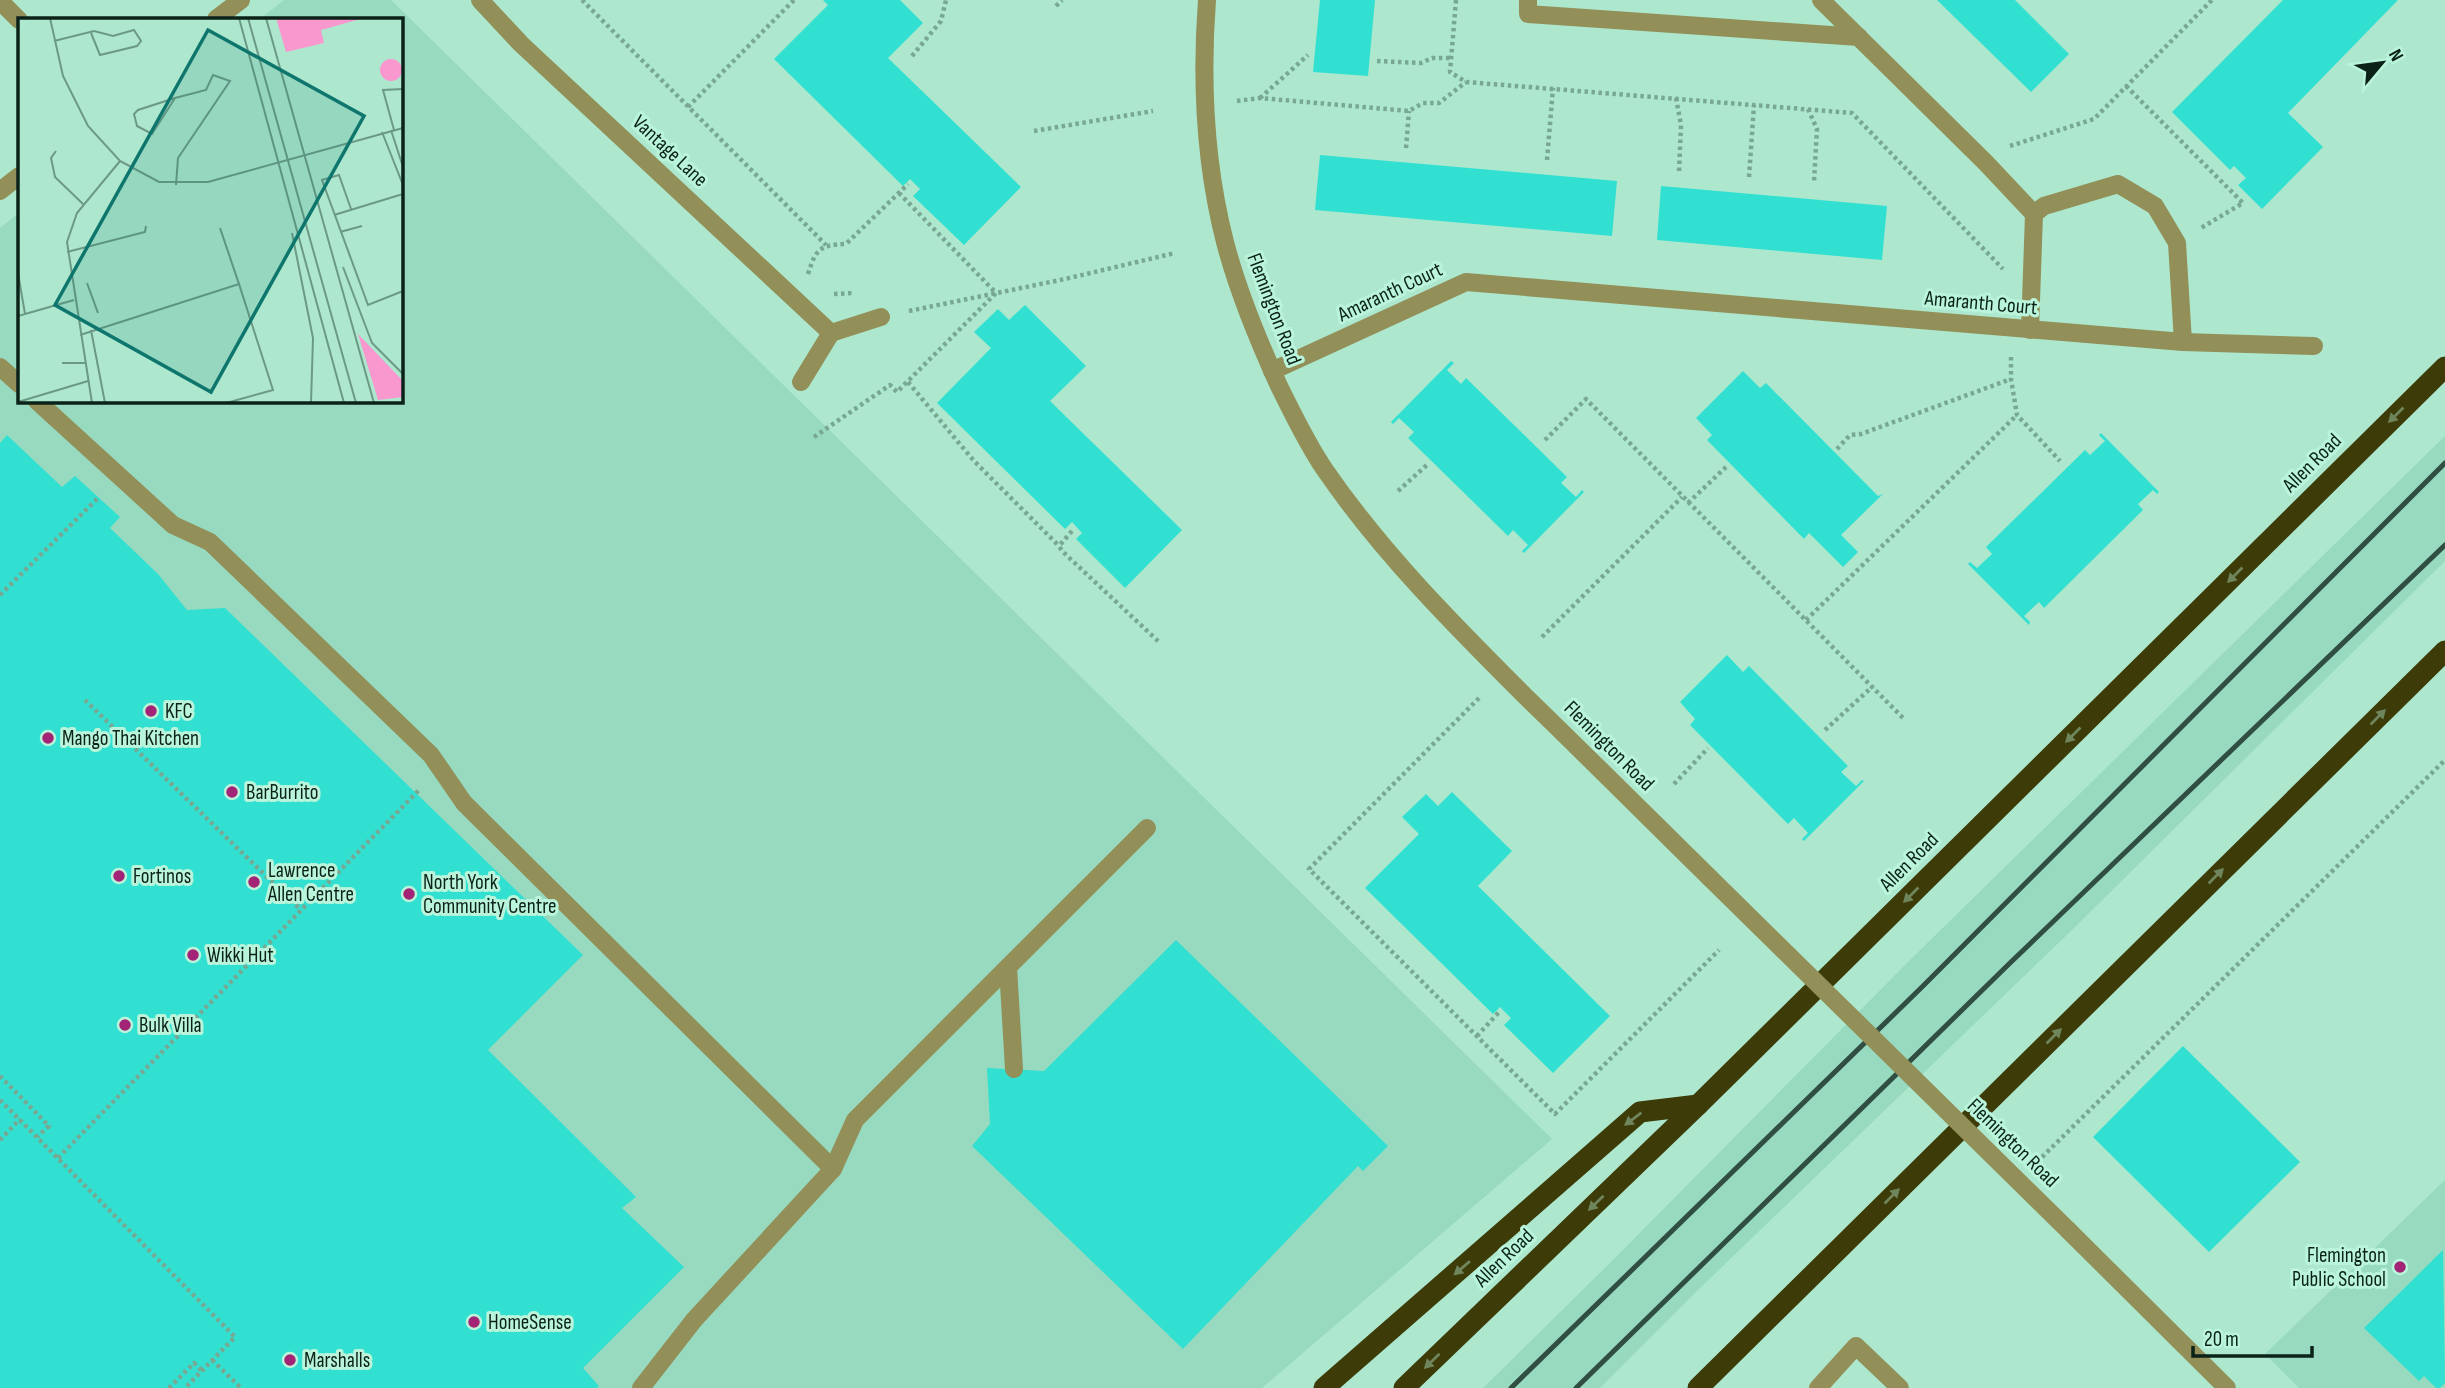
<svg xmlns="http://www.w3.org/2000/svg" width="2445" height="1388" font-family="'Sofia Sans Condensed',sans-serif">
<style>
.built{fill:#98dabf}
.building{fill:#32e0d1}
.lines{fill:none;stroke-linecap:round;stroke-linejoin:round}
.path{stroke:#78a893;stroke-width:4.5;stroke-dasharray:3.5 3.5;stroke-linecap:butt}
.service{stroke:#928f58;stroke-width:18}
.minor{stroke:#928f58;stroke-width:18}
.motorway{stroke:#3d3b08;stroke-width:21}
.rail{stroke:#304f42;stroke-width:5}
.minor-bridge{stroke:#928f58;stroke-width:18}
.oneway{fill:#6f855c}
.poi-dot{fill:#a32476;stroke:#baf5db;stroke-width:2.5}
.labels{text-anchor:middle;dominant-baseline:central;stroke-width:6;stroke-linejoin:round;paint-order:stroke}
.street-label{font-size:21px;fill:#0b2219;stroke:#baf5db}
.poi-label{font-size:21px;fill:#0b2219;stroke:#baf5db;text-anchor:start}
.inset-road{fill:none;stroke:#6c9986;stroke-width:2}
.view{fill:#0f766e;fill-opacity:0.15;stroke:#0f766e;stroke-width:3.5}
.inset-edge{fill:none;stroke:#0b2219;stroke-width:3.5}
</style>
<rect width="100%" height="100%" fill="#ade8ce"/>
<!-- built -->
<g class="built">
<path d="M 284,0 L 391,0 L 1552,1139 L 1262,1388 L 0,1388 L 0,228 L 19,213 L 19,401 L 401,401 L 401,19 L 260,19 Z"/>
<path d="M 2445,436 L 2445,561 L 2073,929 L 1698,1290 L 1600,1388 L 1483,1388 L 1613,1260 L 1909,961 Z"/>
<path d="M 2445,1180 L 2445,1388 L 2299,1388 L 2265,1354 Z"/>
</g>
<!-- building -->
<g class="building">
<path d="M 823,0 L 900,0 L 923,23 L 888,58 L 1021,187 L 964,245 L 913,196 L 920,189 L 910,179 L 903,186 L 774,59 L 828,5 Z"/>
<path d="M 1320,0 L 1375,0 L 1368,76 L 1313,72 Z"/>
<path d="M 1937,0 L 2015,0 L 2069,54 L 2031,92 Z"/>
<path d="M 2283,0 L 2398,0 L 2288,113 L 2323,147 L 2262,209 L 2238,185 L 2246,178 L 2234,166 L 2230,170 L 2172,112 Z"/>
<path d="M 1320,155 L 1617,181 L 1612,236 L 1315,210 Z"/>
<path d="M 1661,186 L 1887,206 L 1882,260 L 1657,240 Z"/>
<path d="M 1025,305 L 1086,366 L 1050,401 L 1182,530 L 1125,588 L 1076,539 L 1082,533 L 1072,522 L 1065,529 L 937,403 L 991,348 L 974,332 L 998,309 L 1009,320 Z"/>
<path d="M 1451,361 L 1454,363 L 1447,370 L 1461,384 L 1466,378 L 1567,477 L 1561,483 L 1576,497 L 1582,490 L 1584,492 L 1524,553 L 1522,551 L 1528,545 L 1513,530 L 1508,536 L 1408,438 L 1414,432 L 1399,418 L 1393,424 L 1391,422 Z"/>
<path d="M 1743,371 L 1760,388 L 1766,383 L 1878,496 L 1883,494 L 1841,535 L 1858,552 L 1843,567 L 1809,533 L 1804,539 L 1707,440 L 1712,435 L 1696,418 Z"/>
<path d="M 2101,433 L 2159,492 L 2157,494 L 2153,490 L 2138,504 L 2143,510 L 2044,608 L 2039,602 L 2024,616 L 2030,622 L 2029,625 L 1968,564 L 1970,562 L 1977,568 L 1992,554 L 1986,547 L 2085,450 L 2090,455 L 2105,441 L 2099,435 Z"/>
<path d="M 7,435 L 62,487 L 75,476 L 120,517 L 110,528 L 158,574 L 187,610 L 225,608 L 583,955 L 488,1050 L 636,1197 L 622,1208 L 684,1267 L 583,1368 L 599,1386 L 597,1388 L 0,1388 L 0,443 Z"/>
<path d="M 1727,655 L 1743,672 L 1749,666 L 1848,766 L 1841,772 L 1856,786 L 1862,780 L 1864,781 L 1804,841 L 1802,839 L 1808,833 L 1794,818 L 1788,824 L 1690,725 L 1695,719 L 1680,702 Z"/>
<path d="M 1452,792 L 1512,851 L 1478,886 L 1610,1016 L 1553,1073 L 1504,1025 L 1511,1018 L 1500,1007 L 1493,1014 L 1365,888 L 1419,834 L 1402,817 L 1426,794 L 1438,806 Z"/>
<path d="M 1176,940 L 1388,1146 L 1363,1171 L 1358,1166 L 1183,1349 L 972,1146 L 990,1124 L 987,1068 L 1044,1071 Z"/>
<path d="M 2183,1046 L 2300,1162 L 2209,1252 L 2093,1137 Z"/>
<path d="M 2443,1250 L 2445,1383 L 2440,1388 L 2436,1388 L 2424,1376 L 2419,1381 L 2364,1328 Z"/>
</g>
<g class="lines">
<!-- path -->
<g class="path">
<path d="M 582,0 L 826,245"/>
<path d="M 1456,0 L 1450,72 L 1466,82 L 1852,113 L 2003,269"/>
<path d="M 1056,6 L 1062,0"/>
<path d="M 912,56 L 941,21 L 946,0"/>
<path d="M 1377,61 L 1421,63 L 1432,58 L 1452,58"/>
<path d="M 2126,86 L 2243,203 L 2201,228"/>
<path d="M 1260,98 L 1308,55"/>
<path d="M 1676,98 L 1681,125 L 1679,172"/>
<path d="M 1237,101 L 1260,98 L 1409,111 L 1423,103 L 1439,103 L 1466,82"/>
<path d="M 688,107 L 794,0"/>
<path d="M 1808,109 L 1817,129 L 1814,182"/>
<path d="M 1034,131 L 1153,111"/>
<path d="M 2010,146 L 2094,119 L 2212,0"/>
<path d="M 1406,148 L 1409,111"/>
<path d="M 1547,160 L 1553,88"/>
<path d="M 1749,177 L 1754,105"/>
<path d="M 808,274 C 816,249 819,245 846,244 L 908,184"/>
<path d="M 834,294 L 854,293"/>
<path d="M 909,311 L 1065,279 L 1175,253"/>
<path d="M 2011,357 L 2011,379 L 2017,415 L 2060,461"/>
<path d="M 908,382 L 974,461 L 1059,546"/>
<path d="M 814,437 L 890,385 L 897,392 L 996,293 L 899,193"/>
<path d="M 1545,440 L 1586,399 L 1904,719"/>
<path d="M 1837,449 L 1850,435 L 1861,434 L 2011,379"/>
<path d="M 1398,491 L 1428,464"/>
<path d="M 1688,503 L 1726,467"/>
<path d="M 1072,531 L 1059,546 L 1062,551 L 1159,642"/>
<path d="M 0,595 L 99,497"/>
<path d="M 1806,620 L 2017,415"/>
<path d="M 1542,637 L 1682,497"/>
<path d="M 1479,698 L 1309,869 L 1555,1114 L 1719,950"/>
<path d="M 85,700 L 301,910"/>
<path d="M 1825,730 L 1872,687"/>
<path d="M 1674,784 L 1708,748"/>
<path d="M 1477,1036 L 1500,1011"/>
<path d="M 0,1076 L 49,1126 L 37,1137"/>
<path d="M 0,1100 L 235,1337 L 185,1388"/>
<path d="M 0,1140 L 20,1119"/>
<path d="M 58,1158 L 420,789"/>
<path d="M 2037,1162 L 2445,760"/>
<path d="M 212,1360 L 241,1388"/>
<path d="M 169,1388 L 194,1363 L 202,1371"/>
</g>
<!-- service -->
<g class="service">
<path d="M 480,0 L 521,44 L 831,333 L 881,317"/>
<path d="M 1528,0 L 1528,14 L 1859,37"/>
<path d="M 2030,330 L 2034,214"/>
<path d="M 2183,342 L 2314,346"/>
<path d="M 0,367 L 19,384"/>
<path d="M 1272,371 L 1466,282 L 2183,342 L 2177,243 L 2155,206 L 2118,184 L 2044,206 L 2034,214 L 1986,163 L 1821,0"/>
<path d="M 801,382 L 831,333"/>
<path d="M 37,401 L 173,525 L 210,542 L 431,755 L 464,803 L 833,1169 L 694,1320 L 641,1388"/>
<path d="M 1008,967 L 1014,1069"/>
<path d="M 833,1169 L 855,1120 L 1147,828"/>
<path d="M 1818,1388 L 1856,1346 L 1900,1388"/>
</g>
<!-- minor -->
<g class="minor">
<path d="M 1207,0 C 1201,80 1205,164 1225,242 C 1238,292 1258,340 1279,386 C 1293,414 1307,444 1325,470 C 1382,553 1454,625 1525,696 C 1587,756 1648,817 1710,878"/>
<path d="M 0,1 L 19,20"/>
<path d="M 216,19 L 241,0"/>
<path d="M 0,191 L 19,176"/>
<path d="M 2068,1230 L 2227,1388"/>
</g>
<!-- motorway -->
<g class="motorway">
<path d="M 1324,1388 L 1640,1112 L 1698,1105"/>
<path d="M 1404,1388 L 1698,1105 L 2445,367"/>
<path d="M 1698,1388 L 2445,651"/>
</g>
<!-- rail -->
<g class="rail">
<path d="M 1511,1388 L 1922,987 L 2445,463"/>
<path d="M 1576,1388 L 2010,963 L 2445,545"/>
</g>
<!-- minor-bridge -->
<path class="minor-bridge" d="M 1710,878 L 2068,1230"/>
</g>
<!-- one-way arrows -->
<defs><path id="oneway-solid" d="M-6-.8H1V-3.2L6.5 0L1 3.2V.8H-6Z" transform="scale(1.75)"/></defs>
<g class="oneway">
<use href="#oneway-solid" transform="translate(2396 415) rotate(135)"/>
<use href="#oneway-solid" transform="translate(2235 575) rotate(135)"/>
<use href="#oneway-solid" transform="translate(2378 717) rotate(-45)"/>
<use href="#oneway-solid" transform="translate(2073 735) rotate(135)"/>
<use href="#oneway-solid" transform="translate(2216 876) rotate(-45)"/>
<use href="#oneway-solid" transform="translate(1911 895) rotate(135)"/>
<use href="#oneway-solid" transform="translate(2054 1036) rotate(-45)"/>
<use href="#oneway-solid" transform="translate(1633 1119) rotate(143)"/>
<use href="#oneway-solid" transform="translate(1892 1196) rotate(-45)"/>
<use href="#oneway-solid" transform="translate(1596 1203) rotate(136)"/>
<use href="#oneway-solid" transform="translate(1462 1268) rotate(139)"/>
<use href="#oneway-solid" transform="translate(1432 1361) rotate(136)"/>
</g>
<!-- markers -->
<g class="poi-dot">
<circle cx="151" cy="711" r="7"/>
<circle cx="48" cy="738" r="7"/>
<circle cx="232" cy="792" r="7"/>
<circle cx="119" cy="876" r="7"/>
<circle cx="254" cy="882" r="7"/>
<circle cx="409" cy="894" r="7"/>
<circle cx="193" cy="955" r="7"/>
<circle cx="125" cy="1025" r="7"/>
<circle cx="2400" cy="1267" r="7"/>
<circle cx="474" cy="1322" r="7"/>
<circle cx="290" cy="1360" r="7"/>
</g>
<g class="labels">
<!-- street labels -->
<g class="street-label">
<text transform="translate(670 151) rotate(43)">Vantage Lane</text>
<text transform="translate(1390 292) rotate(-25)">Amaranth Court</text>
<text transform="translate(1981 303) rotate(5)">Amaranth Court</text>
<text transform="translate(1274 309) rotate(69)">Flemington Road</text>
<text transform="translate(2312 463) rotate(-45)">Allen Road</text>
<text transform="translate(1609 746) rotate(45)">Flemington Road</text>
<text transform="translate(1909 862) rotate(-45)">Allen Road</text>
<text transform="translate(2013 1143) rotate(44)">Flemington Road</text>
<text transform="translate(1504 1258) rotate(-44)">Allen Road</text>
</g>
<!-- poi labels -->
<g class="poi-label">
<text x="165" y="711">KFC</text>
<text x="62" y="738">Mango Thai Kitchen</text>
<text x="246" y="792">BarBurrito</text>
<text x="268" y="870">Lawrence<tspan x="268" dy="24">Allen Centre</tspan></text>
<text x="133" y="876">Fortinos</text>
<text x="423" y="882">North York<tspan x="423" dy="24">Community Centre</tspan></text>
<text x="207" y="955">Wikki Hut</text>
<text x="139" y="1025">Bulk Villa</text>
<text x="2386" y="1255" text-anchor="end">Flemington<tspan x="2386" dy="24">Public School</tspan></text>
<text x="488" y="1322">HomeSense</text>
<text x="304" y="1360">Marshalls</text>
</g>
</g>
<!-- overview -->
<g transform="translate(18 18)">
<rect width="385" height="385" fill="#ade8ce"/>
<path d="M 258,0 L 346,0 L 303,12 L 306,25 L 268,34 ZM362 52a11 11 0 1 1 22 0a11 11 0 1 1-22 0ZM 340,316 L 385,363 L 385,379 L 360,382 Z" fill="#f998ce"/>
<path class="inset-road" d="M 32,0 L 45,58 L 70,108 L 102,143 L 141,164 L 190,164 L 385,110M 221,0 L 326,385M 230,0 L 338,385M 248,0 L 356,385M 36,23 L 76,13 L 95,18 L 116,12 L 123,23 L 119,28 L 82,37 L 73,15M 157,80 L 134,116 L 119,108 L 116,96 L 120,92 L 157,80 L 188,72 L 195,57 L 212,63 L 160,140 L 158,167M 373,112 L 385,149M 376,112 L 365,72 L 385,71M 364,114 L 385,167M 38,133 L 33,140 L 37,159 L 65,186M 333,191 L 321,157 L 304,162 L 350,287 L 385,273M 316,197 L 385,176M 202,210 L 221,266M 322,214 L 344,208M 274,215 L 295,320 L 293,385M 49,234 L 127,214 L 128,208M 325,249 L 354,325 L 385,356M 0,255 L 7,296M 69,265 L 80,295M 0,298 L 56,282M 73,312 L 87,385M 62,317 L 221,266 L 255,372 L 208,385M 44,345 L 67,345M 0,384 L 70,363M 74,385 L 49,224 L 59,195 L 102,143"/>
<path class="view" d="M 190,12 L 346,98 L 193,374 L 37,287 Z"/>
<rect width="385" height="385" class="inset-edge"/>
</g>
<!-- north arrow -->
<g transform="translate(2382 63) rotate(61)" stroke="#baf5db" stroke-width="5" paint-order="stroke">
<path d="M0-5L12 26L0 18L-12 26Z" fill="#0b2219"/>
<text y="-10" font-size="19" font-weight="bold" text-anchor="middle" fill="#0b2219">N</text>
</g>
<!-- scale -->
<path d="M2193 1346v10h119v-10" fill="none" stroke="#0b2219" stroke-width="3.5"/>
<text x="2204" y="1346" font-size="21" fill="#0b2219" stroke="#baf5db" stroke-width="5" paint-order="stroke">20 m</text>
</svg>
